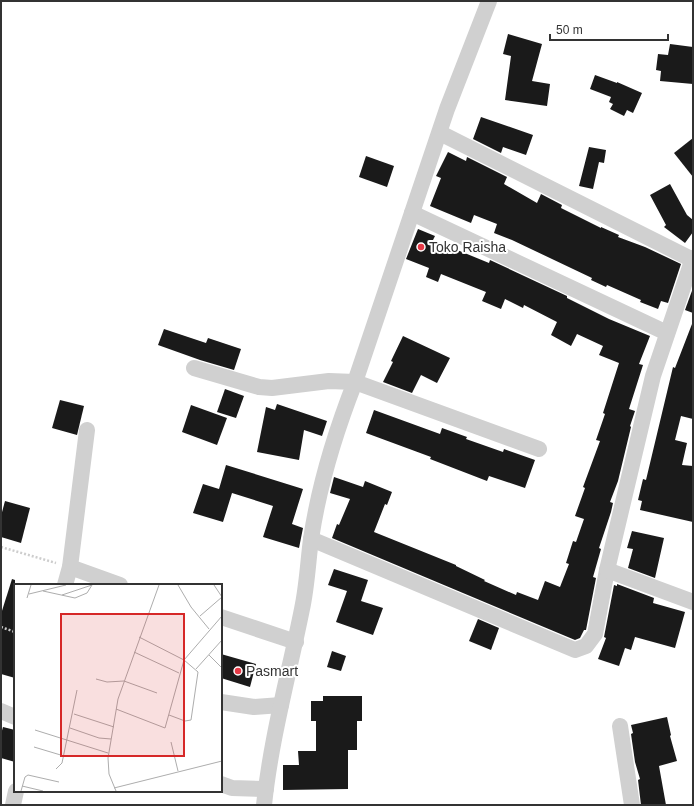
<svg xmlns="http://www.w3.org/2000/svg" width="694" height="806" font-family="Helvetica,sans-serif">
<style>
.building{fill:#1a1a1a}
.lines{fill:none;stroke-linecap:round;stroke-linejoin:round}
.path{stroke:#cdcdcd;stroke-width:2.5;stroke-dasharray:2 2;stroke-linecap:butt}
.street{stroke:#d0d0d0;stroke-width:16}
.poi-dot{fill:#e63946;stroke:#fff;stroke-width:1.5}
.labels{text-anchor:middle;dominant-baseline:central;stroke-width:4;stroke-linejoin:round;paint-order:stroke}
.poi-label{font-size:14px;fill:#333;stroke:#fff;text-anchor:start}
.inset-road{fill:none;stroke:#adadad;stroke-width:1}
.view{fill:#d62828;fill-opacity:0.15;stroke:#d62828;stroke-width:2}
.inset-edge{fill:none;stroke:#333;stroke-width:2}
</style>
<rect width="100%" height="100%" fill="#fff"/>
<!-- building -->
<g class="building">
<path d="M 508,34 L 542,44 L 532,81 L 550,84 L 547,106 L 505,100 L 511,56 L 503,54 Z"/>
<path d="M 670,44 L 693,47 L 693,84 L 660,81 L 661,71 L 656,70 L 658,54 L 668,55 Z"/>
<path d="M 595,75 L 617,83 L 617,82 L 642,93 L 633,113 L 627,110 L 624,116 L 610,109 L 613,104 L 609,102 L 611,97 L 590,89 Z"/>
<path d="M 481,117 L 533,135 L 526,155 L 503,147 L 501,153 L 473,139 Z"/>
<path d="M 693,138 L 693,177 L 674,153 Z"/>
<path d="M 589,147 L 606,150 L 604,163 L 599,162 L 593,189 L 579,186 Z"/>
<path d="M 448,152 L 466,161 L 467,157 L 507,177 L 504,184 L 537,203 L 541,194 L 562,205 L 561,208 L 601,228 L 601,227 L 619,235 L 618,237 L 645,247 L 681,264 L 668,303 L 661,301 L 658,309 L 640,302 L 641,300 L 607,285 L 606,287 L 591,280 L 592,278 L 512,240 L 494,233 L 497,224 L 474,215 L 471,223 L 430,206 L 441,178 L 436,176 Z"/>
<path d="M 366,156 L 394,166 L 387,187 L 359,177 Z"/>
<path d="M 670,184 L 687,215 L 693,220 L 693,232 L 685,243 L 664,227 L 666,225 L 650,195 Z"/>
<path d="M 418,229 L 435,236 L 433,240 L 489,263 L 490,260 L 567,296 L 567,298 L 609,319 L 650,336 L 639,364 L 643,365 L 629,409 L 635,411 L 630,426 L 631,427 L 618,481 L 610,502 L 613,503 L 611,512 L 599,548 L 601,549 L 593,577 L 596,578 L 586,630 L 584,630 L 580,638 L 575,640 L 332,538 L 337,524 L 339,525 L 350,499 L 330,493 L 334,477 L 363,487 L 365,481 L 392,492 L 387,505 L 385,504 L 374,532 L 456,565 L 456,566 L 485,580 L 484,581 L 516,595 L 517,592 L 538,600 L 545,581 L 560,587 L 569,564 L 566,563 L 573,541 L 576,542 L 584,519 L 575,516 L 585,488 L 583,487 L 600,441 L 596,440 L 605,414 L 603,413 L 619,363 L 599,355 L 603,346 L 577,334 L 571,346 L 551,335 L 557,322 L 524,305 L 523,308 L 505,299 L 501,309 L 482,301 L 486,292 L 441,274 L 438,282 L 426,277 L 429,268 L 406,259 Z"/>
<path d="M 693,288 L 693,313 L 685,310 Z"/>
<path d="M 692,324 L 693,325 L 693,419 L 681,416 L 675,440 L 687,443 L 682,465 L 693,466 L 693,522 L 640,510 L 642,501 L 638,500 L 643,479 L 646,480 L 673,367 L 675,368 Z"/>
<path d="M 164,329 L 206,343 L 208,338 L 241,349 L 234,370 L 200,360 L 158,345 Z"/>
<path d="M 403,336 L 450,358 L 437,383 L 421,375 L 412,393 L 383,382 L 393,362 L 391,361 Z"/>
<path d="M 225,389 L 244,396 L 236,418 L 217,412 Z"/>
<path d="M 60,400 L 84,406 L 77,435 L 52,428 Z"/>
<path d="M 277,404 L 327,421 L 322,436 L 304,430 L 299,460 L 257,452 L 266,407 L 275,410 Z"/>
<path d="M 191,405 L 227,418 L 217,445 L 182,432 Z"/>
<path d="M 374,410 L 440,434 L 442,428 L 467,437 L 466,439 L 503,452 L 504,449 L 535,460 L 525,488 L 489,476 L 487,481 L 430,459 L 431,457 L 366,433 Z"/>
<path d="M 226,465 L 303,489 L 292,524 L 303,528 L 299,548 L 263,537 L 273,506 L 232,493 L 223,522 L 193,513 L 203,484 L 219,489 Z"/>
<path d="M 5,501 L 30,508 L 21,543 L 1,537 L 1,516 Z"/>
<path d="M 632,531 L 664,538 L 655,578 L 628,568 L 633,549 L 627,548 Z"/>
<path d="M 334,569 L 368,580 L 361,601 L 383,608 L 373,635 L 336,622 L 347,591 L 328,585 Z"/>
<path d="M 12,579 L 15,580 L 15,678 L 1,674 L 1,614 Z"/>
<path d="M 617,584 L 654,598 L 653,603 L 685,612 L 675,648 L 635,637 L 631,650 L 625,648 L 619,666 L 598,659 L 606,638 L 604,637 L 614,585 L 617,586 Z"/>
<path d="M 478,619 L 499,628 L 491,650 L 469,641 Z"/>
<path d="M 332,651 L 346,656 L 341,671 L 327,667 Z"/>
<path d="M 221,654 L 256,664 L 250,687 L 221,678 Z"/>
<path d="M 323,696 L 362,696 L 362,721 L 357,721 L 357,750 L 348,750 L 348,789 L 283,790 L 283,765 L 299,765 L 298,751 L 316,751 L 316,721 L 311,721 L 311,701 L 323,701 Z"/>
<path d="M 667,717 L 671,735 L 670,736 L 677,761 L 659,766 L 666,805 L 641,805 L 638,780 L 640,779 L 635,762 L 631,734 L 633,733 L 631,725 Z"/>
<path d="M 3,727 L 15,730 L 15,762 L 1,758 L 1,734 Z"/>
</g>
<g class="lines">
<!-- path -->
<g class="path">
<path d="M 1,547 L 56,563"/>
<path d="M 1,627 L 15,632"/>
</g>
<!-- street -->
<g class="street">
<path d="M 440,133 L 693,260"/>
<path d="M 412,213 L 667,333"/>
<path d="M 194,368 L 259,387 L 272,388 L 329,381 L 355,382 L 539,449"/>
<path d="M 311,539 L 575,650 L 586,646 L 595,634 L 607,570 L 653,376 L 693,258"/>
<path d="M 70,567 L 120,585"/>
<path d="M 607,570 L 693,602"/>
<path d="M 65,585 L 70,567 L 87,430"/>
<path d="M 221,617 L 296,642"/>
<path d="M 221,702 L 254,707 L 281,705"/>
<path d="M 1,711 L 15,717"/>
<path d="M 620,726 L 632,805"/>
<path d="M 221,784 L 232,788 L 266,789"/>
<path d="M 13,805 L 16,791"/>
<path d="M 264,805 C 271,738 289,674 302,609 C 307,586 308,562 311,539 C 319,485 335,433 355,382 L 447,109 L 489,1"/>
</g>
</g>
<!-- markers -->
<g class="poi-dot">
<circle cx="421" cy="247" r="4"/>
<circle cx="238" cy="671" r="4"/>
</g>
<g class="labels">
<!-- poi labels -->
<g class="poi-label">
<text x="429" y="247">Toko Raisha</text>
<text x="246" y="671">Pasmart</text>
</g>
</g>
<!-- overview -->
<g transform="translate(14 584)">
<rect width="208" height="208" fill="#fff"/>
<path class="inset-road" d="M 164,1 L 177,23 L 195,45M 200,1 L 208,13M 29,7 L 61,14 L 73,9 L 78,1M 15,10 L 52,1M 48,11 L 78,1M 13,14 L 17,1M 186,32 L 208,13M 125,53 L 170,76 L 184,88 L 177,136 L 171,137 L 155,131M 120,68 L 165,89M 195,71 L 208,84M 182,85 L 208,56M 82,95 L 93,98 L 110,97 L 143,109M 102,125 L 151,144 L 170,76 L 208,32M 60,130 L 100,143M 56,144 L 85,154 L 97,155M 21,146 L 94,169M 157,158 L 164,187M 20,163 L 50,172M 42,185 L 48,179 L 63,106M 8,202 L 29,207M 100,204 L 208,177M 7,207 L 11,193 L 14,191 L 45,198M 102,207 L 95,190 L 94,174 L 104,115 L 145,1"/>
<path class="view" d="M 47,30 L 170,30 L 170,172 L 47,172 Z"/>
<rect width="208" height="208" class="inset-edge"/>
</g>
<!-- border -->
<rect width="694" height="806" fill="none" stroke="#333333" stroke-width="4"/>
<!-- scale -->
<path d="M550 34v6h118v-6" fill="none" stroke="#333333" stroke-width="2"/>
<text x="556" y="34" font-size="12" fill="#333333" stroke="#ffffff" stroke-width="3" paint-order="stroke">50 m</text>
</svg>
